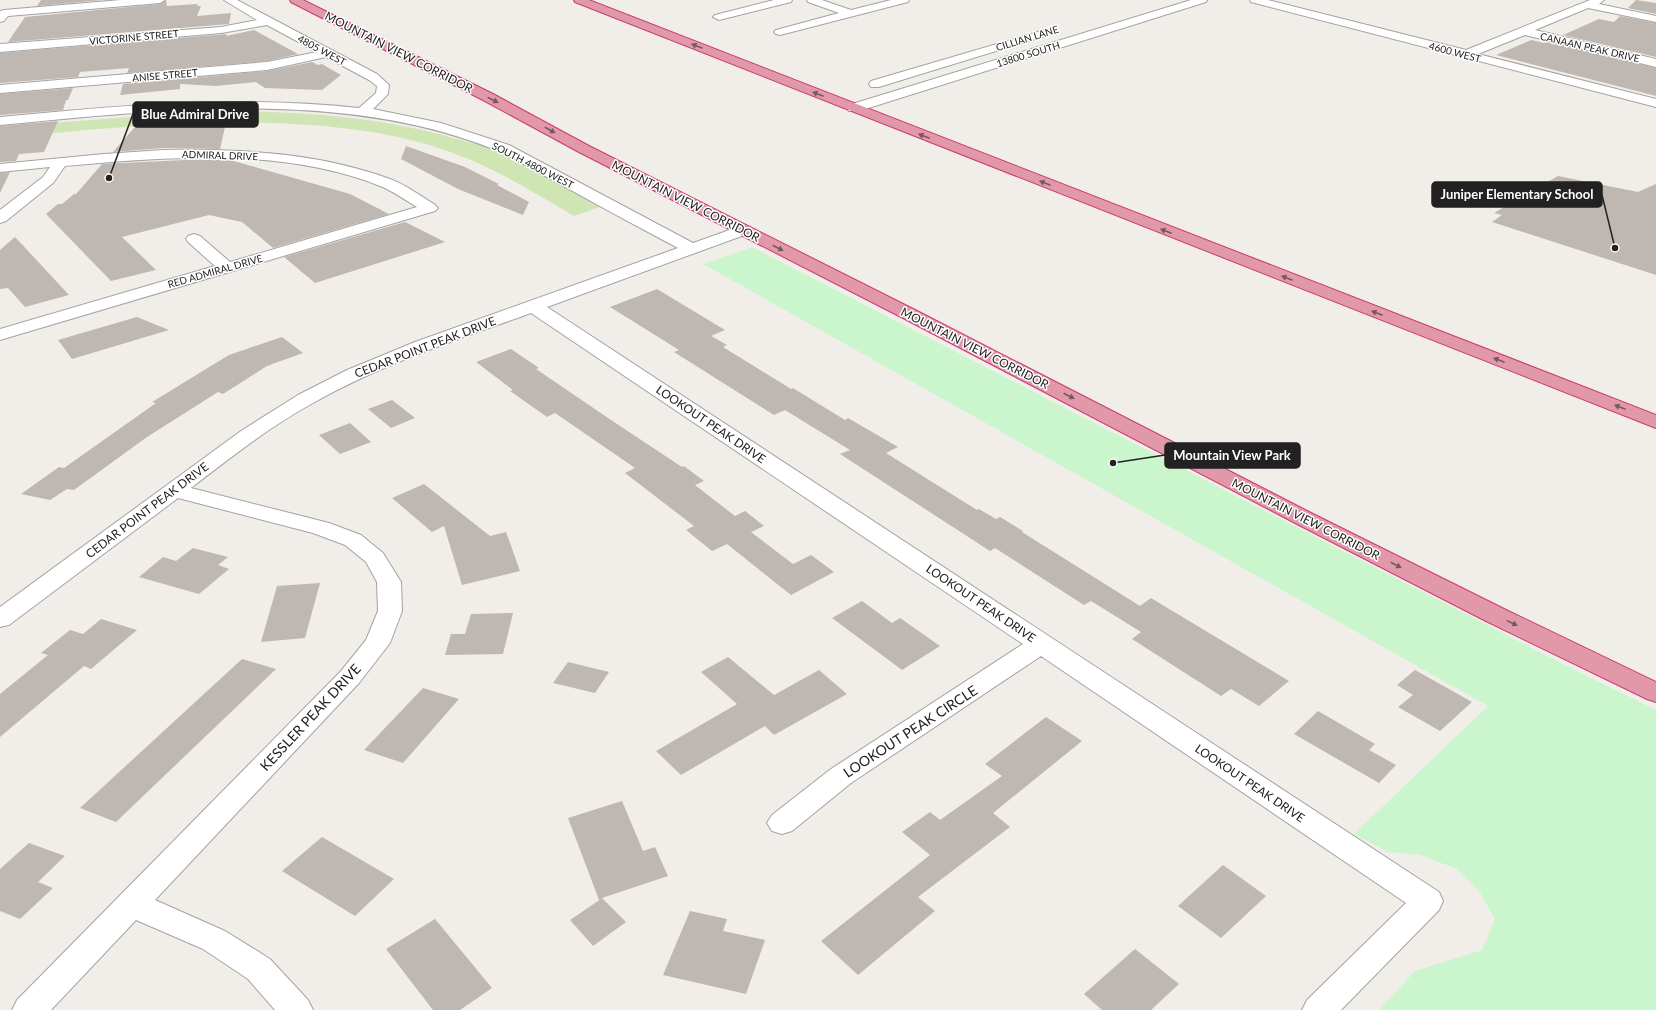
<svg xmlns="http://www.w3.org/2000/svg" width="1656" height="1010" font-family="Lato,sans-serif">
<style>
.grass{fill:#cfe6b4}
.park{fill:#cbf6cd}
.building{fill:#beb7b2}
.lines{fill:none;stroke-linecap:round;stroke-linejoin:round}
.minor-casing{stroke:#a3a3a3;stroke-width:2}
.highway-casing{stroke:#cd3872;stroke-width:2}
.minor{fill:#fff;fill-rule:evenodd}
.highway{fill:#e199a9;fill-rule:evenodd}
.oneway{fill:#78585f}
.labels{text-anchor:middle;dominant-baseline:central;stroke-width:3;stroke-linejoin:round;paint-order:stroke}
.far-street-label{font-size:10px;fill:#222;stroke:#fff}
.street-label{font-size:12px;fill:#222;stroke:#fff}
.near-street-label{font-size:14px;fill:#222;stroke:#fff}
.leader{fill:none;stroke:#222;stroke-width:1.5}
.callout-dot{fill:#222;stroke:#fff;stroke-width:1.5}
.callout{fill:#222;stroke:#222;stroke-width:1.5}
.callout-label{font-size:13px;text-anchor:middle;font-weight:bold;fill:#fff}
</style>
<rect width="100%" height="100%" fill="#f1eee9"/>
<!-- grass -->
<path class="grass" d="M 209,111 C 288,111 367,115 443,135 C 455,139 467,141 479,145 C 521,160 560,186 600,207 L 574,216 C 534,193 494,167 450,152 C 410,137 366,130 323,126 C 214,116 109,128 0,138 L 37,124 Z"/>
<!-- park -->
<path class="park" d="M 752,247 L 1557,661 L 1656,710 L 1656,1010 L 1379,1010 L 1415,971 L 1482,950 L 1495,919 L 1479,891 L 1457,869 L 1420,855 L 1388,852 L 1354,834 L 1488,706 L 703,264 Z"/>
<!-- building -->
<g class="building">
<path d="M 41,0 L 103,0 L 37,6 Z"/>
<path d="M 166,0 L 167,6 L 198,4 L 197,6 L 201,6 L 197,16 L 231,13 L 229,24 L 8,42 L 25,17 L 160,4 Z"/>
<path d="M 1636,0 L 1656,3 L 1656,14 L 1628,8 Z"/>
<path d="M 1620,16 L 1656,23 L 1656,57 L 1563,35 L 1599,19 L 1614,22 Z"/>
<path d="M 254,30 L 298,54 L 267,61 L 127,73 L 129,68 L 80,72 L 78,77 L 0,83 L 0,53 L 227,34 L 226,36 Z"/>
<path d="M 1531,40 L 1544,43 L 1547,42 L 1656,68 L 1656,96 L 1496,55 Z"/>
<path d="M 312,62 L 318,65 L 322,64 L 341,75 L 322,90 L 265,88 L 256,82 L 216,86 L 180,84 L 180,89 L 120,95 L 123,84 L 267,71 Z"/>
<path d="M 73,88 L 68,100 L 66,100 L 63,110 L 0,115 L 0,94 Z"/>
<path d="M 58,121 L 44,152 L 19,154 L 16,161 L 0,162 L 0,126 Z"/>
<path d="M 135,127 L 225,127 L 220,149 L 163,148 L 113,152 Z"/>
<path d="M 406,146 L 465,167 L 499,184 L 497,185 L 529,202 L 523,215 L 458,189 L 401,159 Z"/>
<path d="M 185,160 L 230,160 L 350,194 L 389,214 L 273,248 L 242,222 L 209,215 L 122,237 L 156,270 L 111,281 L 46,214 L 58,204 L 62,204 L 74,194 L 76,194 L 102,164 Z"/>
<path d="M 10,172 L 0,193 L 0,173 Z"/>
<path d="M 1558,176 L 1638,192 L 1656,184 L 1656,275 L 1492,222 L 1502,215 L 1494,213 Z"/>
<path d="M 405,222 L 445,242 L 315,283 L 284,257 Z"/>
<path d="M 15,237 L 69,295 L 25,307 L 8,288 L 0,289 L 0,250 Z"/>
<path d="M 657,289 L 725,330 L 711,336 L 727,345 L 723,347 L 791,389 L 793,388 L 845,420 L 848,418 L 898,447 L 886,453 L 977,510 L 979,509 L 996,519 L 1000,517 L 1023,531 L 1022,532 L 1140,606 L 1151,598 L 1289,681 L 1259,706 L 1231,689 L 1221,696 L 1132,639 L 1141,632 L 1091,601 L 1084,605 L 995,548 L 990,551 L 840,454 L 850,450 L 785,410 L 774,415 L 674,352 L 679,350 L 610,307 Z"/>
<path d="M 137,317 L 169,330 L 72,359 L 58,340 Z"/>
<path d="M 282,337 L 303,353 L 267,366 L 223,394 L 218,392 L 147,437 L 74,490 L 67,489 L 50,500 L 21,494 L 59,467 L 64,468 L 156,403 L 152,402 L 229,355 Z"/>
<path d="M 511,349 L 539,368 L 536,369 L 614,422 L 682,467 L 684,466 L 704,481 L 695,485 L 735,516 L 745,511 L 764,526 L 751,532 L 793,564 L 811,555 L 834,572 L 791,595 L 727,544 L 712,551 L 686,530 L 694,526 L 625,473 L 635,468 L 555,413 L 547,417 L 510,391 L 513,390 L 476,362 Z"/>
<path d="M 392,400 L 415,418 L 391,428 L 368,409 Z"/>
<path d="M 350,423 L 371,442 L 340,454 L 319,435 Z"/>
<path d="M 424,484 L 490,536 L 506,532 L 520,571 L 462,585 L 444,526 L 432,532 L 392,498 Z"/>
<path d="M 193,548 L 228,557 L 218,565 L 229,569 L 199,594 L 139,577 L 163,557 L 176,561 Z"/>
<path d="M 320,583 L 305,638 L 261,642 L 277,586 Z"/>
<path d="M 862,601 L 892,623 L 900,618 L 940,646 L 902,670 L 832,618 Z"/>
<path d="M 513,613 L 503,654 L 445,655 L 451,634 L 465,634 L 471,614 Z"/>
<path d="M 101,619 L 137,630 L 91,669 L 84,666 L 0,737 L 0,694 L 48,655 L 41,653 L 70,630 L 83,634 Z"/>
<path d="M 728,657 L 774,695 L 819,670 L 847,694 L 774,735 L 765,726 L 681,775 L 656,751 L 737,704 L 701,672 Z"/>
<path d="M 242,659 L 276,669 L 116,822 L 80,808 Z"/>
<path d="M 568,662 L 609,672 L 595,693 L 553,683 Z"/>
<path d="M 1415,670 L 1472,702 L 1440,731 L 1398,707 L 1413,695 L 1397,685 Z"/>
<path d="M 423,688 L 459,699 L 403,763 L 364,750 Z"/>
<path d="M 1318,711 L 1375,744 L 1369,750 L 1396,765 L 1379,783 L 1294,734 Z"/>
<path d="M 1046,717 L 1082,741 L 993,813 L 1010,827 L 918,897 L 935,911 L 858,975 L 821,941 L 930,855 L 902,832 L 930,812 L 940,820 L 1002,776 L 985,764 Z"/>
<path d="M 622,801 L 643,851 L 655,847 L 668,876 L 602,898 L 626,922 L 593,946 L 570,920 L 601,899 L 599,900 L 568,818 Z"/>
<path d="M 322,837 L 394,879 L 355,916 L 282,871 Z"/>
<path d="M 29,843 L 65,856 L 38,882 L 53,888 L 20,919 L 0,911 L 0,869 Z"/>
<path d="M 1223,865 L 1266,896 L 1221,938 L 1178,906 Z"/>
<path d="M 690,911 L 727,919 L 723,931 L 765,940 L 746,994 L 663,975 Z"/>
<path d="M 435,919 L 492,988 L 460,1010 L 433,1010 L 386,949 Z"/>
<path d="M 1135,949 L 1179,984 L 1151,1010 L 1102,1010 L 1084,994 Z"/>
</g>
<g class="lines">
<!-- minor casing -->
<g class="minor-casing">
<g id="minor">
<path d="M 121,0 L 165,0 L 160,3 L 8,16 L 4,21 L 0,22 L 0,11 L 4,10 Z"/>
<path d="M 224,0 L 237,0 L 377,74 L 389,85 L 388,94 L 373,109 L 441,123 L 509,145 L 693,243 L 738,227 L 744,225 L 750,227 L 752,230 L 750,233 L 547,307 L 1439,892 L 1443,901 L 1439,910 L 1341,1010 L 1302,1010 L 1307,1000 L 1406,903 L 1041,656 L 851,783 L 792,831 L 782,834 L 772,831 L 767,823 L 772,815 L 831,769 L 1023,644 L 531,313 C 457,340 382,364 313,403 C 269,427 230,458 191,488 L 329,523 L 361,535 L 383,553 L 401,582 L 402,611 L 390,643 L 359,683 L 155,900 L 225,931 L 270,959 L 308,1000 L 313,1010 L 275,1010 L 248,979 L 203,949 L 136,920 L 51,1010 L 12,1010 L 17,1000 L 341,671 L 366,640 L 378,611 L 377,582 L 366,562 L 345,545 L 313,533 L 178,498 L 9,625 L 0,627 L 0,607 L 241,431 L 298,395 L 347,370 L 415,342 L 678,248 C 634,225 591,201 547,177 C 529,168 512,156 493,149 C 341,88 159,110 0,125 L 0,117 C 121,105 237,95 359,108 L 376,93 L 377,86 L 369,80 L 326,57 L 267,70 L 0,93 L 0,85 L 267,62 L 317,52 L 267,25 L 221,33 L 0,52 L 0,44 L 221,27 L 257,20 Z"/>
<path d="M 774,0 L 792,0 L 791,2 L 719,20 L 713,17 L 715,15 Z"/>
<path d="M 807,0 L 822,0 L 851,10 L 891,0 L 909,0 L 908,2 L 780,35 L 776,34 L 774,32 L 776,30 L 839,13 L 808,2 Z"/>
<path d="M 1191,0 L 1207,0 L 1206,2 L 859,111 L 849,111 L 847,108 L 849,105 Z"/>
<path d="M 1250,0 L 1268,0 L 1466,50 L 1590,0 L 1604,0 L 1599,4 L 1656,16 L 1656,22 L 1588,8 L 1535,30 L 1656,59 L 1656,67 L 1525,35 L 1478,54 L 1656,99 L 1656,107 L 1251,2 Z"/>
<path d="M 1041,31 L 1045,32 L 1047,34 L 1045,36 L 879,87 L 871,87 L 869,84 L 871,81 Z"/>
<path d="M 163,150 C 241,149 316,152 390,179 C 406,185 421,196 435,205 L 438,208 L 435,211 L 0,340 L 0,329 L 215,266 L 188,242 L 186,239 L 188,236 L 194,234 L 200,236 L 230,262 L 417,207 C 405,200 393,191 380,186 C 282,147 169,157 65,166 L 53,183 L 6,221 L 0,223 L 0,210 L 43,177 L 50,167 L 0,172 L 0,164 L 104,154 Z"/>
</g>
</g>
<!-- highway casing -->
<g class="highway-casing">
<g id="highway">
<path d="M 290,0 L 303,0 L 493,94 L 589,146 L 917,311 L 1317,516 L 1504,609 L 1656,682 L 1656,702 L 1647,699 L 1486,621 L 1301,526 L 905,319 L 579,152 L 483,100 L 291,2 Z"/>
<path d="M 574,0 L 589,0 L 1656,415 L 1656,428 L 575,2 Z"/>
</g>
</g>
<!-- minor -->
<use href="#minor" class="minor"/>
<!-- highway -->
<use href="#highway" class="highway"/>
</g>
<!-- one-way arrows -->
<defs><path id="oneway-solid" d="M-6-.8H1V-3.2L6.5 0L1 3.2V.8H-6Z"/></defs>
<g class="oneway">
<use href="#oneway-solid" transform="translate(697 46) rotate(-159)"/>
<use href="#oneway-solid" transform="translate(818 94) rotate(-159)"/>
<use href="#oneway-solid" transform="translate(493 100) rotate(27)"/>
<use href="#oneway-solid" transform="translate(550 130) rotate(29)"/>
<use href="#oneway-solid" transform="translate(924 136) rotate(-159)"/>
<use href="#oneway-solid" transform="translate(1045 183) rotate(-159)"/>
<use href="#oneway-solid" transform="translate(1166 231) rotate(-159)"/>
<use href="#oneway-solid" transform="translate(778 248) rotate(27)"/>
<use href="#oneway-solid" transform="translate(1287 278) rotate(-159)"/>
<use href="#oneway-solid" transform="translate(1377 313) rotate(-159)"/>
<use href="#oneway-solid" transform="translate(1499 360) rotate(-159)"/>
<use href="#oneway-solid" transform="translate(1069 396) rotate(27)"/>
<use href="#oneway-solid" transform="translate(1620 407) rotate(-159)"/>
<use href="#oneway-solid" transform="translate(1396 565) rotate(27)"/>
<use href="#oneway-solid" transform="translate(1512 623) rotate(26)"/>
</g>
<g class="labels">
<!-- far-street labels -->
<g class="far-street-label">
<text transform="translate(134 37) rotate(-5)">VICTORINE STREET</text>
<text transform="translate(1027 38) rotate(-17)">CILLIAN LANE</text>
<text transform="translate(1590 47) rotate(13)">CANAAN PEAK DRIVE</text>
<text transform="translate(322 50) rotate(28)">4805 WEST</text>
<text transform="translate(1455 52) rotate(15)">4600 WEST</text>
<text transform="translate(1028 54) rotate(-17)">13800 SOUTH</text>
<text transform="translate(165 75) rotate(-5)">ANISE STREET</text>
<text transform="translate(220 155) rotate(2)">ADMIRAL DRIVE</text>
<text transform="translate(533 165) rotate(27)">SOUTH 4800 WEST</text>
<text transform="translate(215 271) rotate(-16)">RED ADMIRAL DRIVE</text>
</g>
<!-- street labels -->
<g class="street-label">
<text transform="translate(399 52) rotate(27)">MOUNTAIN VIEW CORRIDOR</text>
<text transform="translate(686 201) rotate(27)">MOUNTAIN VIEW CORRIDOR</text>
<text transform="translate(425 347) rotate(-21)">CEDAR POINT PEAK DRIVE</text>
<text transform="translate(975 348) rotate(27)">MOUNTAIN VIEW CORRIDOR</text>
<text transform="translate(711 424) rotate(34)">LOOKOUT PEAK DRIVE</text>
<text transform="translate(147 510) rotate(-37)">CEDAR POINT PEAK DRIVE</text>
<text transform="translate(1306 519) rotate(27)">MOUNTAIN VIEW CORRIDOR</text>
<text transform="translate(981 603) rotate(34)">LOOKOUT PEAK DRIVE</text>
<text transform="translate(1250 783) rotate(34)">LOOKOUT PEAK DRIVE</text>
</g>
<!-- near-street labels -->
<g class="near-street-label">
<text transform="translate(310 717) rotate(-47)">KESSLER PEAK DRIVE</text>
<text transform="translate(910 731) rotate(-33)">LOOKOUT PEAK CIRCLE</text>
</g>
</g>
<!-- callouts -->
<path class="leader" d="M109 178L133 114M1615 248L1602 195M1113 463L1165 455"/>
<g class="callout-dot">
<circle cx="109" cy="178" r="4"/>
<circle cx="1615" cy="248" r="4"/>
<circle cx="1113" cy="463" r="4"/>
</g>
<g class="callout">
<rect x="133" y="102" width="125" height="25" rx="4"/>
<rect x="1432" y="182" width="170" height="25" rx="4"/>
<rect x="1165" y="443" width="135" height="25" rx="4"/>
</g>
<g class="callout-label">
<text x="195" y="119">Blue Admiral Drive</text>
<text x="1517" y="199">Juniper Elementary School</text>
<text x="1232" y="460">Mountain View Park</text>
</g>
</svg>
